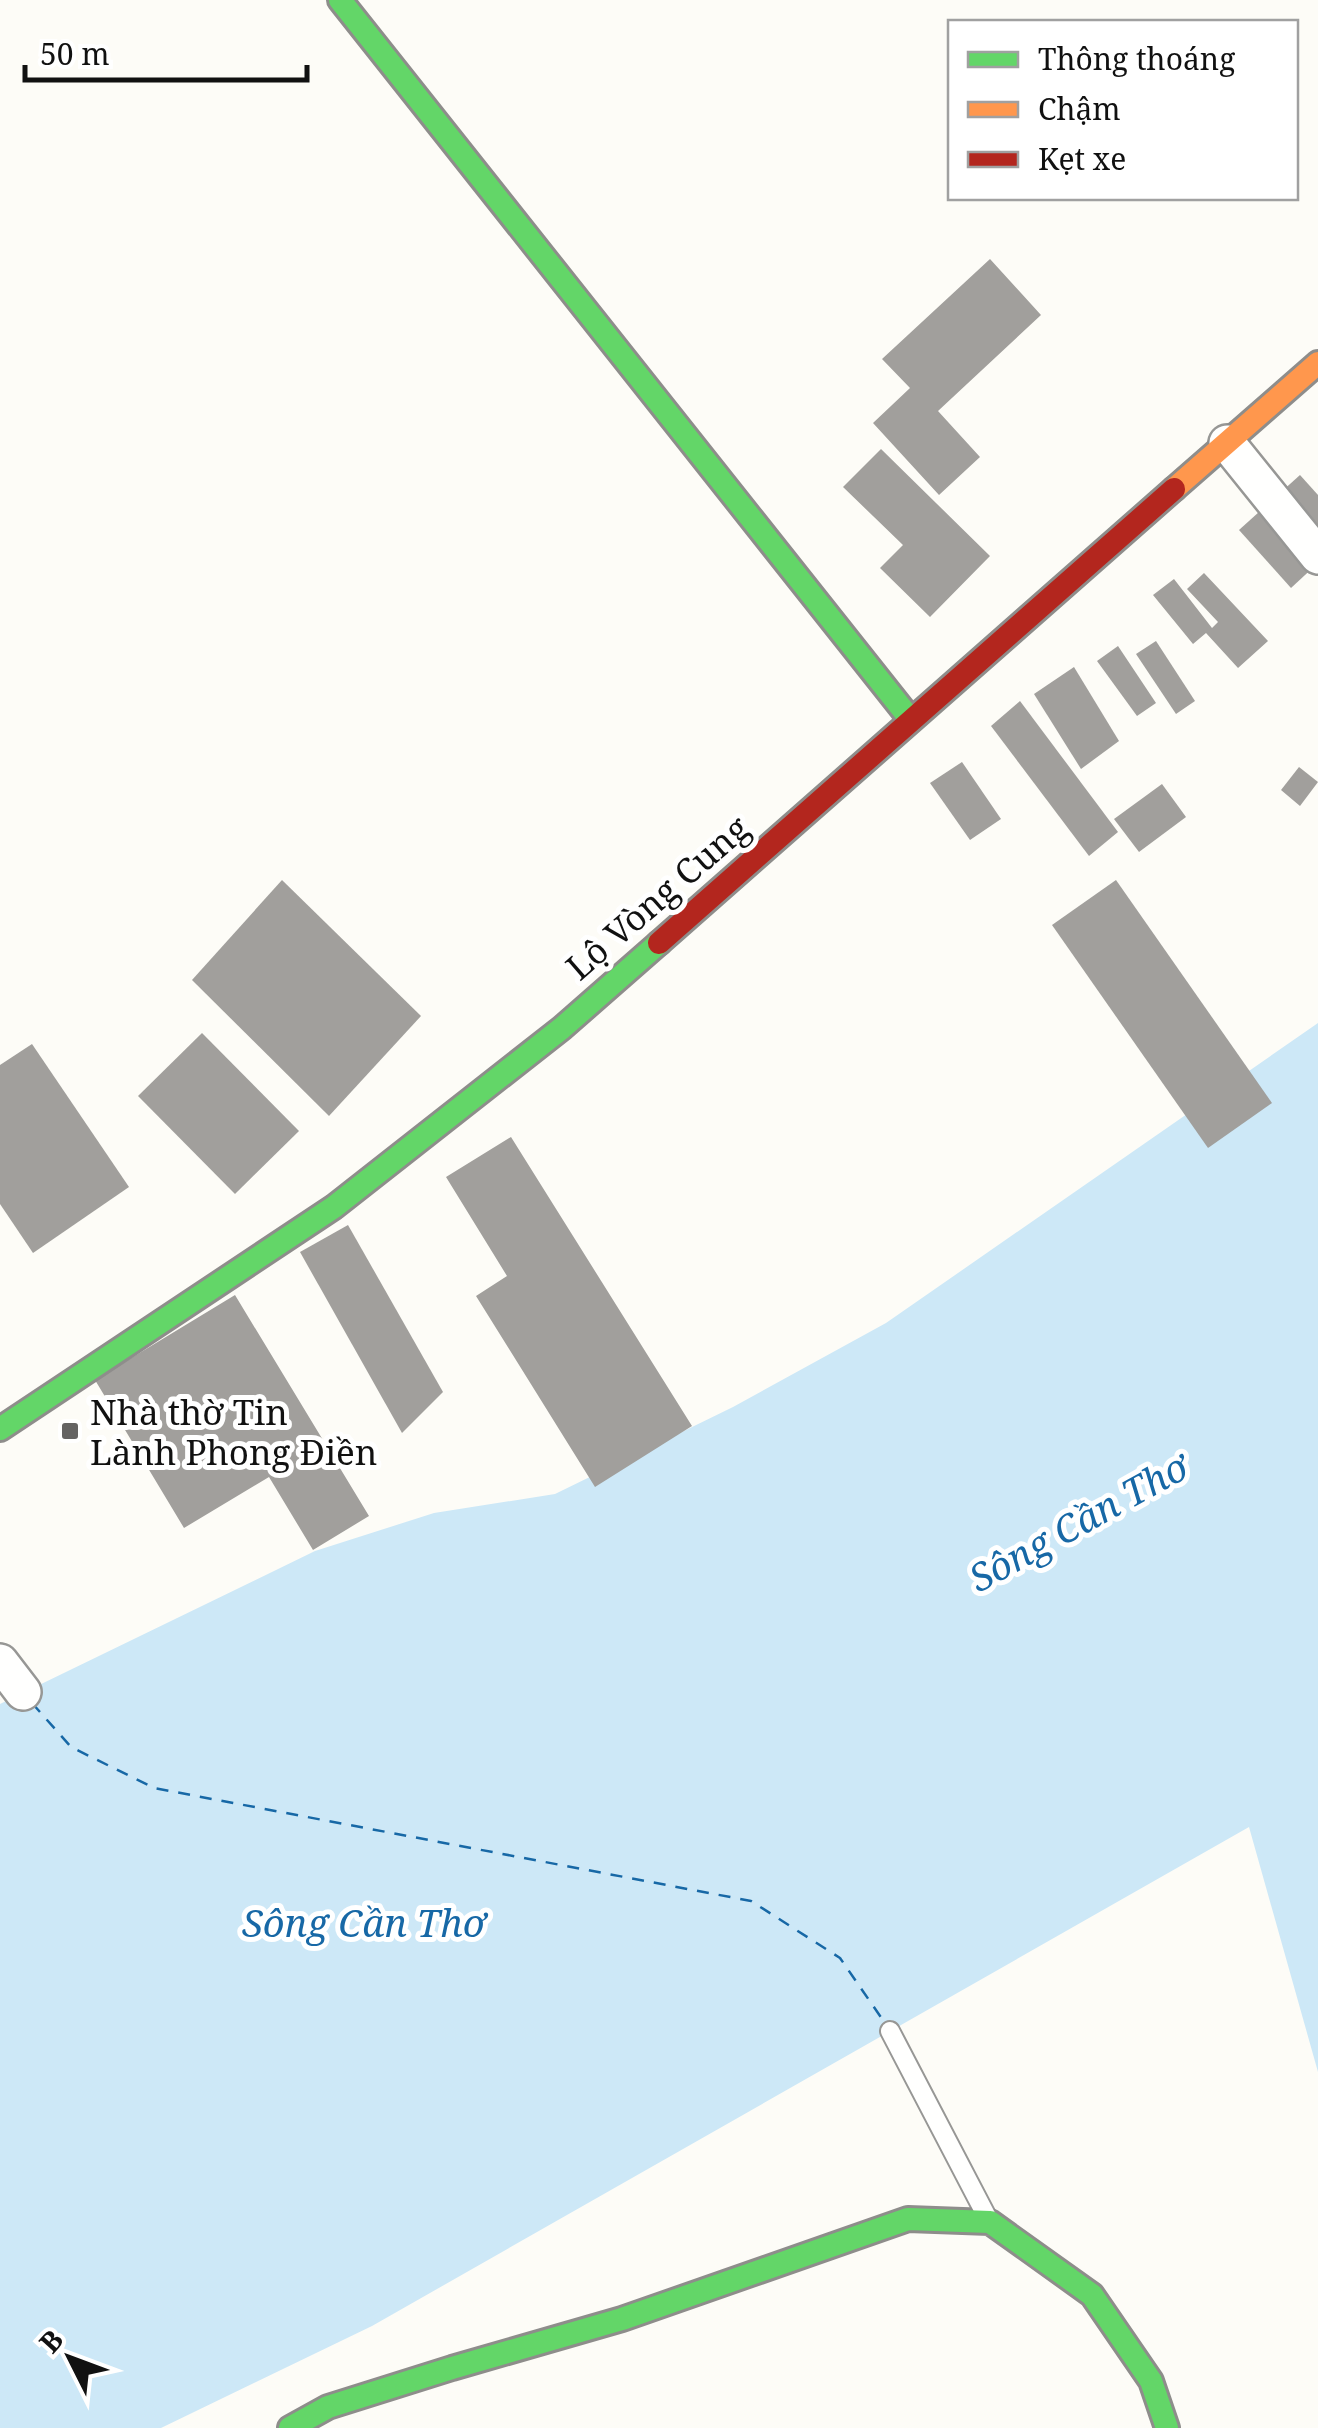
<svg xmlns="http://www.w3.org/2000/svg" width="1318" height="2428" font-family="'Noto Serif',serif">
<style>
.water{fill:#cde8f7}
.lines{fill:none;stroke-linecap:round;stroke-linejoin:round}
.ferry{stroke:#1768a6;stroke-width:2.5;stroke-dasharray:12 10;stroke-linecap:butt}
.building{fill:#a19f9c}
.lane-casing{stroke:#979795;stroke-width:22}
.street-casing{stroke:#979795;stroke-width:40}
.fast-casing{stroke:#8e8d8b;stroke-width:28}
.slow-casing{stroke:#8e8d8b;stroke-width:28}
.jam-casing{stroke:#8e8d8b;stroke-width:28}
.lane{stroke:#fffffe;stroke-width:18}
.street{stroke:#fffffe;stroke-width:35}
.fast{stroke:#63d668;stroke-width:22}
.slow{stroke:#ff974d;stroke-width:22}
.jam{stroke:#b3261e;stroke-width:22}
.poi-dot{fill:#646362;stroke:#fff;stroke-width:4}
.labels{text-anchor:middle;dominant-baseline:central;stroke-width:10;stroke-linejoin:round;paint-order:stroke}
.street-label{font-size:35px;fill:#111;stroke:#fff}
.poi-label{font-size:35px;fill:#111;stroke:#fff;text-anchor:start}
.water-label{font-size:38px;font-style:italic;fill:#1768a6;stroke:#fff}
</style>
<rect width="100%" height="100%" fill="#fdfcf7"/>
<!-- water -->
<path class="water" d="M 1318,1023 L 1318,2072 L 1249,1827 L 372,2326 L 161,2428 L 0,2428 L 0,1704 L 315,1551 L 434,1513 L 555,1494 L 733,1407 L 886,1323 Z"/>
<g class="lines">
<!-- ferry -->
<path class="ferry" d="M 32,1703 L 71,1747 L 154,1788 L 751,1901 L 840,1958 L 887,2026"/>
</g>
<!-- building -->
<g class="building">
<path d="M 990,259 L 1041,315 L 938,411 L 980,457 L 939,495 L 873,423 L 910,388 L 882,359 Z"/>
<path d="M 881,449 L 990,556 L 930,617 L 880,568 L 903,545 L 843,487 Z"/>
<path d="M 1300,475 L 1318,495 L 1318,563 L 1291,588 L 1239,530 Z"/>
<path d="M 1204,573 L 1268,641 L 1238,668 L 1206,633 L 1193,644 L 1153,595 L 1174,579 L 1212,628 L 1218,622 L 1187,589 Z"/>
<path d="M 1156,641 L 1195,701 L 1176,714 L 1136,654 Z"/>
<path d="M 1118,646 L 1156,703 L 1137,716 L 1097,661 Z"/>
<path d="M 1074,667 L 1119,741 L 1081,769 L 1034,694 Z"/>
<path d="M 1020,701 L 1118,832 L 1089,856 L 991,726 Z"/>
<path d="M 962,762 L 1001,819 L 970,840 L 930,783 Z"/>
<path d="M 1299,767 L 1318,782 L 1300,806 L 1281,790 Z"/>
<path d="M 1162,784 L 1186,817 L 1139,852 L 1114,819 Z"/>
<path d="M 282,880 L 421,1016 L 329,1116 L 192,980 Z"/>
<path d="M 1116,880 L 1272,1103 L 1208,1148 L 1052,925 Z"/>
<path d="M 202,1033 L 299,1131 L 235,1194 L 138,1096 Z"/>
<path d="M 32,1044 L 129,1187 L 33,1253 L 0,1204 L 0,1065 Z"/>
<path d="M 511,1137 L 692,1426 L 595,1487 L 476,1296 L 507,1276 L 446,1177 Z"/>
<path d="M 348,1225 L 443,1392 L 402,1433 L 300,1252 Z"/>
<path d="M 235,1295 L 369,1516 L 313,1550 L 269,1477 L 184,1528 L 95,1380 Z"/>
</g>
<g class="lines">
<!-- lane casing -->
<g class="lane-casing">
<path id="lane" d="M 890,2031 L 987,2217"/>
</g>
<!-- street casing -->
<g class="street-casing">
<g id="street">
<path d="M 1227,443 L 1318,556"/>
<path d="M 0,1662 L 23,1692"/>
</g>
</g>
<!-- fast casing -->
<g class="fast-casing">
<g id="fast">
<path d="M 340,0 L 911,720"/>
<path d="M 0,1429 L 334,1207 L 562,1028 L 659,943"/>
<path d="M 290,2428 L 328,2407 L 452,2368 L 622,2319 L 908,2219 L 990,2222 L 1092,2295 L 1151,2381 L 1167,2428"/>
</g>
</g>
<!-- slow casing -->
<g class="slow-casing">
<path id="slow" d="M 1174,489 L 1318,363"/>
</g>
<!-- jam casing -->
<g class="jam-casing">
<path id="jam" d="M 659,943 L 1174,489"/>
</g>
<!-- lane -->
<use href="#lane" class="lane"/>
<!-- street -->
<use href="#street" class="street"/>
<!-- fast -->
<use href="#fast" class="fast"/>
<!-- slow -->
<use href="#slow" class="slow"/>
<!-- jam -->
<use href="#jam" class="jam"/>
</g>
<!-- markers -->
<rect class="poi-dot" x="60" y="1421" width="20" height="20" rx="5"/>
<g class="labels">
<!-- street labels -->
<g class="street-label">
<text transform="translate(657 897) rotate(-41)">Lộ Vòng Cung</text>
</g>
<!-- poi labels -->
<g class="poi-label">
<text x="90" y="1411">Nhà thờ Tin<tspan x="90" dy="40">Lành Phong Điền</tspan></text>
</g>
<!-- water labels -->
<g class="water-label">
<text transform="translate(1078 1521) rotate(-29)">Sông Cần Thơ</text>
<text x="364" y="1922">Sông Cần Thơ</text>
</g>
</g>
<!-- legend -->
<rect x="948" y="20" width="350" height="180" fill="#ffffff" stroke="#a0a0a0" stroke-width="2.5"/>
<rect x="968" y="52" width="50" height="15" fill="#63d668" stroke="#a0a0a0" stroke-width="2.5"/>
<text x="1038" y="70" font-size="30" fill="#111111">Thông thoáng</text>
<rect x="968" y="102" width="50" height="15" fill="#ff974d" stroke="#a0a0a0" stroke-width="2.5"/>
<text x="1038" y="120" font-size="30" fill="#111111">Chậm</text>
<rect x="968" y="152" width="50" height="15" fill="#b3261e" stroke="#a0a0a0" stroke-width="2.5"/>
<text x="1038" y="170" font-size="30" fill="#111111">Kẹt xe</text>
<!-- north arrow -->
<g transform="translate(70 2358) rotate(312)" stroke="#ffffff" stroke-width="8" paint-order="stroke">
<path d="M0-8L18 38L0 25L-18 38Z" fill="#111111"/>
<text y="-15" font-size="28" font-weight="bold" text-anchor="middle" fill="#111111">B</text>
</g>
<!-- scale -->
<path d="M25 65v15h282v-15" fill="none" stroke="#111111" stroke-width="5"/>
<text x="40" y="65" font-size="30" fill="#111111" stroke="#ffffff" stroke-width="8" paint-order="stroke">50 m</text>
</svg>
